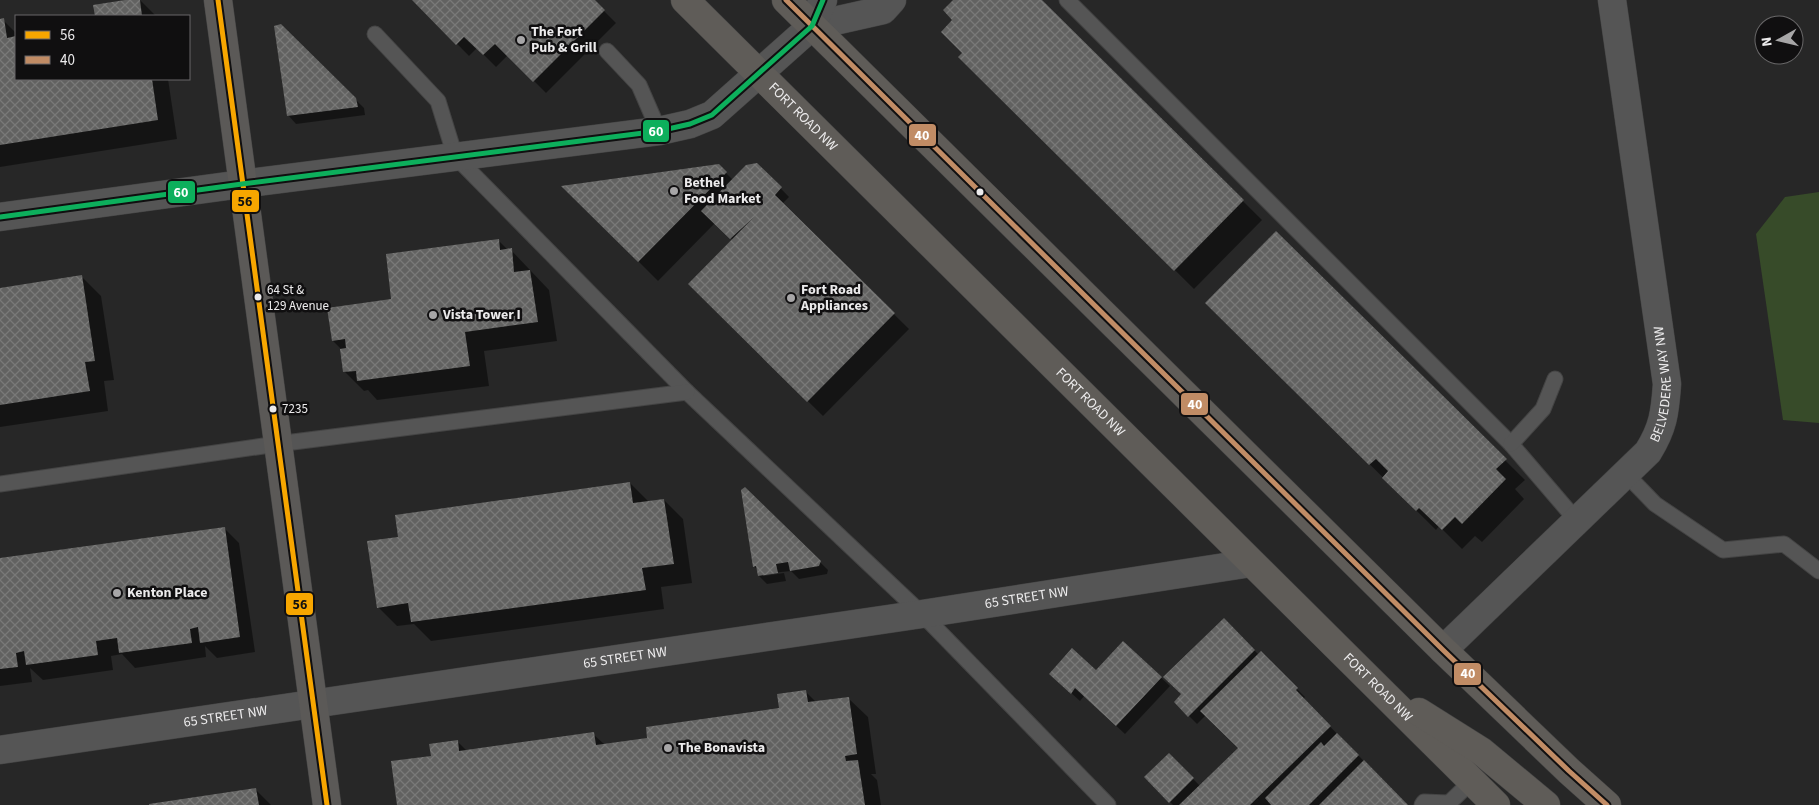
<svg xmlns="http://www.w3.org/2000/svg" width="1819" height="805" font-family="'Source Sans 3',sans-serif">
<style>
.pitch{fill:#374b29}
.shadow{fill:#0007}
.building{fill:url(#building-cross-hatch)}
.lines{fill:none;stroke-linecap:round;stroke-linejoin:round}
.lane-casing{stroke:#444;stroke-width:17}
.street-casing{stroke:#444;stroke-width:29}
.secondary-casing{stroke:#444;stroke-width:29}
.primary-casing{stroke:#444;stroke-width:29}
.lane{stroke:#555;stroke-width:15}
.street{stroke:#555;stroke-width:28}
.secondary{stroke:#5b5957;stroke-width:28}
.primary{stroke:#5f5c58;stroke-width:28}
.bus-1-casing{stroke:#100f10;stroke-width:9}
.bus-2-casing{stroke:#100f10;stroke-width:9}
.bus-3-casing{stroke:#100f10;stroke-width:9}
.bus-1{stroke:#f7a600;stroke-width:5}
.bus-2{stroke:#c18c65;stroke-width:5}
.bus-3{stroke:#0daf5c;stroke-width:5}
.poi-dot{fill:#a7a6a7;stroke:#100f10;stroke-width:2}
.bus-dot{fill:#ecebec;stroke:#100f10;stroke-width:2}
.labels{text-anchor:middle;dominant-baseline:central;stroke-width:5;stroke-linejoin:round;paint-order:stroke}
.bus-label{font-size:13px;fill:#ecebec;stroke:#100f10;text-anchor:start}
.poi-label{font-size:14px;font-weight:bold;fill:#ecebec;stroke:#100f10;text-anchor:start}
.street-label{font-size:14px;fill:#ecebec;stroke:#100f10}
.line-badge{stroke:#100f10;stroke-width:2}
.badge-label{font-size:14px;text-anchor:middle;font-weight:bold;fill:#fff}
.pale-badge-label{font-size:14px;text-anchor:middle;font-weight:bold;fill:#111}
</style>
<defs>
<pattern id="building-cross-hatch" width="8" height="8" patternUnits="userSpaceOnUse" patternTransform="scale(1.25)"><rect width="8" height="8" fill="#626261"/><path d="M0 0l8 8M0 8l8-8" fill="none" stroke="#797978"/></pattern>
</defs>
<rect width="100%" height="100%" fill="#272727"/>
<!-- pitch -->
<path class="pitch" d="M 1819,192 L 1819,423 L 1783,420 L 1756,234 L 1785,197 Z"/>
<!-- shadow -->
<g class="shadow">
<path d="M 133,0 L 140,0 L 156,16 L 96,16 L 95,6 Z"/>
<path d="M 414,0 L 593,0 L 616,23 L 546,93 L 508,55 L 496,67 L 477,48 L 469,56 Z"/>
<path d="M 954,0 L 1040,0 L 1262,220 L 1194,289 L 960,57 L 964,53 L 954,20 Z"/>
<path d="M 0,20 L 3,20 L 16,33 L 16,79 L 168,79 L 177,139 L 0,167 Z"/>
<path d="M 281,26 L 364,108 L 365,115 L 296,124 L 288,115 Z"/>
<path d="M 757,164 L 789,197 L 782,204 L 909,329 L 823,416 L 689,284 L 733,240 L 715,223 L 658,281 L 564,187 L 718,165 L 733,180 Z"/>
<path d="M 1276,233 L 1525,480 L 1515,489 L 1524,499 L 1482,542 L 1475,536 L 1462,549 L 1439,526 L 1436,530 L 1207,303 Z"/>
<path d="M 499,241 L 508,250 L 511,250 L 549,290 L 557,341 L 484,351 L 489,386 L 377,400 L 368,390 L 364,391 L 344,371 L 341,349 L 333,341 L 393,300 Z"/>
<path d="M 82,277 L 101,296 L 114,380 L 104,381 L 108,411 L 0,427 L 0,289 Z"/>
<path d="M 630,483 L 649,502 L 664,500 L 683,519 L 692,583 L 661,587 L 664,609 L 431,641 L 414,624 L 397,626 L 378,607 L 399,538 Z"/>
<path d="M 745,488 L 828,570 L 827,574 L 799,579 L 791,571 L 762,574 L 764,576 L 784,573 L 786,581 L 767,584 L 759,576 L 758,571 L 754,566 Z"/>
<path d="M 224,528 L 239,543 L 255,652 L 217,658 L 205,646 L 206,657 L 135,668 L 122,654 L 111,656 L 113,670 L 43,680 L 30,668 L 32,682 L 0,686 L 0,559 Z"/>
<path d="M 1224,620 L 1259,655 L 1269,661 L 1305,697 L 1303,699 L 1407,805 L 1173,805 L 1146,777 L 1169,754 L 1200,786 L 1239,748 L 1206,715 L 1197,724 L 1175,702 L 1183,694 Z"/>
<path d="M 1123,642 L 1170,686 L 1125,734 L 1084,696 L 1080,701 L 1059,682 L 1096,672 Z"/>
<path d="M 806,692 L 816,702 L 848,698 L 868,717 L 876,774 L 871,774 L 877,780 L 881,805 L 399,805 L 432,757 L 457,741 L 467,751 L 593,734 L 605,745 L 649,739 L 780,709 Z"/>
<path d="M 256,790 L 271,805 L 150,805 Z"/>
</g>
<!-- building -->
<g class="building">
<path d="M 125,0 L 140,0 L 142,16 L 95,16 L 93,5 Z"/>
<path d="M 412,0 L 595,0 L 605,10 L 533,82 L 495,44 L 483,55 L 464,37 L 456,45 Z"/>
<path d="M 953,0 L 1042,0 L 1244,200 L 1174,271 L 958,57 L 962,53 L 941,32 L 952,20 L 943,10 Z"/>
<path d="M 4,18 L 7,38 L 16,36 L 16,79 L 152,79 L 158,120 L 0,145 L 0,19 Z"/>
<path d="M 281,24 L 356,98 L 358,107 L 287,116 L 274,26 Z"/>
<path d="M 757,163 L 782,187 L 775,195 L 895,313 L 807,402 L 688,284 L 754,217 L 730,239 L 701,211 L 746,165 Z"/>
<path d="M 719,164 L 727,172 L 638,262 L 561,186 Z"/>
<path d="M 1276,231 L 1507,459 L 1496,469 L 1506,479 L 1462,524 L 1455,517 L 1442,530 L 1419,508 L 1416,511 L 1382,478 L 1388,471 L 1376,459 L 1369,465 L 1205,303 Z"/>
<path d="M 499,239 L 500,250 L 512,248 L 514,272 L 530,270 L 538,322 L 465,332 L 470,366 L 357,381 L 356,371 L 343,372 L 340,349 L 346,348 L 345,339 L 332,341 L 327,308 L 391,299 L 386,254 Z"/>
<path d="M 82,275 L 95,361 L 85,362 L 90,391 L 0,405 L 0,288 Z"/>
<path d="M 630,482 L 633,503 L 664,499 L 674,564 L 642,568 L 646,590 L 411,622 L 408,603 L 377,608 L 367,541 L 398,537 L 395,515 Z"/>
<path d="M 745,487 L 821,561 L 819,566 L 790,571 L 788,562 L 776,564 L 778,573 L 758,576 L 756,566 L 753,567 L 741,490 Z"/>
<path d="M 225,527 L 240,637 L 200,643 L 198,627 L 190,629 L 192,643 L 119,653 L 117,638 L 96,641 L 98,655 L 26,665 L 24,651 L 16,653 L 18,667 L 0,669 L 0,558 Z"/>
<path d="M 1224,618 L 1255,650 L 1188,717 L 1174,702 L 1181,694 L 1163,677 Z"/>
<path d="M 1123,641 L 1162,677 L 1116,726 L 1075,688 L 1071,694 L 1049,674 L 1072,648 L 1096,670 Z"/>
<path d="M 1261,651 L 1298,688 L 1296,690 L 1331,726 L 1250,805 L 1179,805 L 1238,748 L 1200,711 Z"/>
<path d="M 806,690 L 808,702 L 849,697 L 857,754 L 845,756 L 846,761 L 858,760 L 865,805 L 397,805 L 391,761 L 431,756 L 429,744 L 458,740 L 459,751 L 594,732 L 596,745 L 647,738 L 646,727 L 779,708 L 777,694 Z"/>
<path d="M 1337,733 L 1359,755 L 1309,805 L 1271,805 L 1265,798 L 1321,742 L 1324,746 Z"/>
<path d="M 1169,753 L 1194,778 L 1169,803 L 1144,777 Z"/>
<path d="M 1364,760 L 1408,805 L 1319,805 Z"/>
<path d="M 256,788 L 259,805 L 149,805 L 149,804 Z"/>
</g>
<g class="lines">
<!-- lane casing -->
<g class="lane-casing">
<g id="lane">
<path d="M 1067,0 L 1511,444 L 1577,521"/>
<path d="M 375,34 L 438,101 L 455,156 L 687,392 L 922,614 L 1108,805"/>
<path d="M 607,51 L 639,85 L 659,131"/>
<path d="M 1511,444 L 1543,409 L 1555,379"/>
<path d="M 1626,474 L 1655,504 L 1723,550 L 1784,544 L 1819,571"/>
<path d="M 0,484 L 277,444 L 687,392"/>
<path d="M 1422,805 L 1424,802 L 1448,803"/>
<path d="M 1447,805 L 1472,781"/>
</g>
</g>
<!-- street casing -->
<g class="street-casing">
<g id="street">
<path d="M 812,26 L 883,10 L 892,0"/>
<path d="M 0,217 L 242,184 L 659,131 L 690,124 L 712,115 L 812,26 L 823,0"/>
<path id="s1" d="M 1443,650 L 1648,452 C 1663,428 1665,413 1667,384 L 1612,0"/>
<path id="s2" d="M 0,750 L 922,614 L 1251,563"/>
</g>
</g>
<!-- secondary casing -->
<g class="secondary-casing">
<path id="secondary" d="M 218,0 L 327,805"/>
</g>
<!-- primary casing -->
<g class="primary-casing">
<g id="primary">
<path id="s3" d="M 685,0 L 1496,805"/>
<path d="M 786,0 L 1443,650 L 1569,771 L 1607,805"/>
<path d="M 1419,712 L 1481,751 L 1546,805"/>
</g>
</g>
<!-- lane -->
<use href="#lane" class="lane"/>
<!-- street -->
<use href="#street" class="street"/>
<!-- secondary -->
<use href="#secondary" class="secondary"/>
<!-- primary -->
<use href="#primary" class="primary"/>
<!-- bus-1 casing -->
<g class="bus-1-casing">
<path id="bus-1" d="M 218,0 L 327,805"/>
</g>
<!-- bus-2 casing -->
<g class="bus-2-casing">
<path id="bus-2" d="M 786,0 L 1443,650 L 1569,771 L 1607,805"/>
</g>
<!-- bus-3 casing -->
<g class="bus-3-casing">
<path id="bus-3" d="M 0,217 L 242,184 L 659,131 L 690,124 L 712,115 L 812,26 L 823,0"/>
</g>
<!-- bus-1 -->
<use href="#bus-1" class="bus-1"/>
<!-- bus-2 -->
<use href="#bus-2" class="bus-2"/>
<!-- bus-3 -->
<use href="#bus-3" class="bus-3"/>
</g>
<!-- markers -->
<g class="poi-dot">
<circle cx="521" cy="40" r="5"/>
<circle cx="674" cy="191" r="5"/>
<circle cx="791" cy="298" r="5"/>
<circle cx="433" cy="315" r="5"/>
<circle cx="117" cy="593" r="5"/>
<circle cx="668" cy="748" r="5"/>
</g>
<g class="bus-dot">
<circle cx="980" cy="192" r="4.5"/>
<circle cx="258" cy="297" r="4.5"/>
<circle cx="273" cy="409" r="4.5"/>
</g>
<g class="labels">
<!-- bus labels -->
<g class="bus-label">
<text x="267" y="290">64 St &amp;<tspan x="267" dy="16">129 Avenue</tspan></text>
<text x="282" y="409">7235</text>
</g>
<!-- poi labels -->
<g class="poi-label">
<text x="531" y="32">The Fort<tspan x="531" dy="16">Pub &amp; Grill</tspan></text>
<text x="684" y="183">Bethel<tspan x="684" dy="16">Food Market</tspan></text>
<text x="801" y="290">Fort Road<tspan x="801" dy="16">Appliances</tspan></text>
<text x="443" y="315">Vista Tower I</text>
<text x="127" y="593">Kenton Place</text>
<text x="678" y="748">The Bonavista</text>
</g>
<!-- street labels -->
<g class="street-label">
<text stroke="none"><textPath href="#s3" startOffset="166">FORT ROAD NW</textPath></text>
<text stroke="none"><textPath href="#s1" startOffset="356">BELVEDERE WAY NW</textPath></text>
<text stroke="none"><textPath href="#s3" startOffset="571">FORT ROAD NW</textPath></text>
<text stroke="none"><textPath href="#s2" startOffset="1038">65 STREET NW</textPath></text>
<text stroke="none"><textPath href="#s2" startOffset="632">65 STREET NW</textPath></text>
<text stroke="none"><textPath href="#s3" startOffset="976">FORT ROAD NW</textPath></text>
<text stroke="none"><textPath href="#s2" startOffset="228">65 STREET NW</textPath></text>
</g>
</g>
<g class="line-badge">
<rect x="642" y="119" width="28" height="24" rx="5" fill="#0daf5c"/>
<rect x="908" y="123" width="29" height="24" rx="5" fill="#c18c65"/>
<rect x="167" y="180" width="29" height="24" rx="5" fill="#0daf5c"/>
<rect x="231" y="189" width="29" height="24" rx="5" fill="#f7a600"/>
<rect x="1180" y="392" width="29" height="24" rx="5" fill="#c18c65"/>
<rect x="285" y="592" width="29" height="24" rx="5" fill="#f7a600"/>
<rect x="1453" y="662" width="29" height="24" rx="5" fill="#c18c65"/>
</g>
<g class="badge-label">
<text x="656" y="136">60</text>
<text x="922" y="140">40</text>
<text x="181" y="197">60</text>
<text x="1195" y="409">40</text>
<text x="1468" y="678">40</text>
</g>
<g class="pale-badge-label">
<text x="245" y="206">56</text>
<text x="300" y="609">56</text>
</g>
<!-- legend -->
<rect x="15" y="15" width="175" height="65" fill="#100f10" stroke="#686768"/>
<rect x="25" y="31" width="25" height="8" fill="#f7a600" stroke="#686768"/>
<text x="60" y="40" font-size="15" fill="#ecebec">56</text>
<rect x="25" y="56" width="25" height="8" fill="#c18c65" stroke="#686768"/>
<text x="60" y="65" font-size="15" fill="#ecebec">40</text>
<!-- north arrow -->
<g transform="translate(1779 40) rotate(262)"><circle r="24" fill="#100f10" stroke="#686768"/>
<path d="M0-4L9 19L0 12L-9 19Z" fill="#a7a6a7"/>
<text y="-8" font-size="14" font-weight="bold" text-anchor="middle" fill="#ecebec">N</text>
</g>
</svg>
